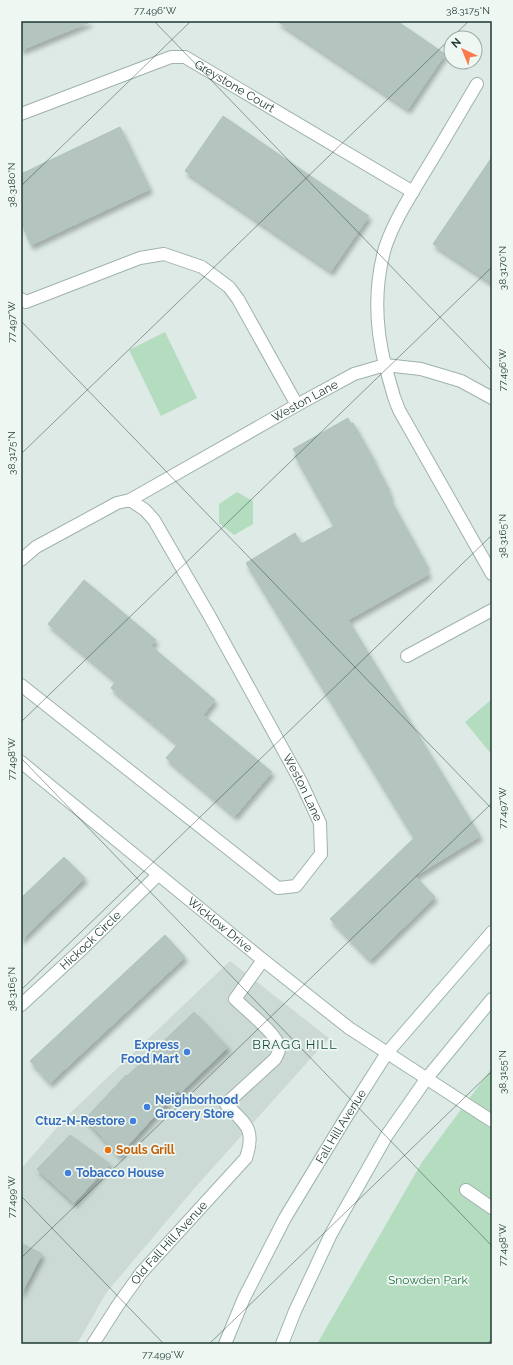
<svg xmlns="http://www.w3.org/2000/svg" width="513" height="1365" font-family="Raleway,sans-serif">
<style>
.built{fill:#cbdad4}
.green{fill:#b4ddc0}
.building{fill:#b3c5be;stroke:#afc4bc;filter:url(#shadow)}
.lines{fill:none;stroke-linecap:round;stroke-linejoin:round}
.lane-casing{stroke:#a0b2ac;stroke-width:14}
.street-casing{stroke:#a0b2ac;stroke-width:14}
.secondary-casing{stroke:#9cb6ad;stroke-width:14}
.lane{stroke:#fff;stroke-width:12}
.street{stroke:#fff;stroke-width:12}
.secondary{stroke:#fff;stroke-width:12}
.ticks{fill:none;stroke:#1e3a33;stroke-width:1;stroke-opacity:0.45}
.shop-dot{fill:#3f7fe0;stroke:#eef7f2;stroke-width:1.5}
.food-dot{fill:#e8710a;stroke:#eef7f2;stroke-width:1.5}
.labels{text-anchor:middle;dominant-baseline:central;stroke-width:3.5;stroke-linejoin:round;paint-order:stroke}
.street-label{font-size:12px;fill:#1e3a33;stroke:#eef7f2}
.shop-label{font-size:12px;font-weight:bold;fill:#366cbe;stroke:#eef7f2;text-anchor:end}
.food-label{font-size:12px;font-weight:bold;fill:#c56008;stroke:#eef7f2;text-anchor:start}
.park-label{font-size:12px;fill:#267346;stroke:#eef7f2}
.neighbourhood-label{font-size:13px;letter-spacing:1px;fill:#194d41;stroke:#eef7f2}
.neatline{fill:none;stroke:#1e3a33;stroke-width:1.5}
.ticks-label{font-size:10px;text-anchor:middle;fill:#1e3a33}
</style>
<defs>
<filter id="shadow"><feDropShadow dx="2.5" dy="4.5" stdDeviation="2" flood-color="#0004"/></filter>
</defs>
<rect width="100%" height="100%" fill="#ddeae5"/>
<!-- built -->
<path class="built" d="M 230,961 L 329,1038 L 192,1191 L 106,1293 L 77,1344 L 21,1344 L 21,1169 L 66,1117 Z"/>
<!-- green -->
<g class="green">
<path d="M 165,332 L 197,398 L 161,416 L 129,350 Z"/>
<path d="M 237,492 L 253,501 L 253,524 L 234,535 L 219,523 L 219,504 Z"/>
<path d="M 492,699 L 492,755 L 465,722 Z"/>
<path d="M 492,1068 L 492,1344 L 317,1344 L 422,1162 Z"/>
</g>
<!-- building -->
<g class="building">
<path d="M 21,21 L 89,21 L 90,22 L 21,50 Z"/>
<path d="M 277,21 L 397,21 L 445,54 L 408,109 Z"/>
<path d="M 223,116 L 369,216 L 331,271 L 185,171 Z"/>
<path d="M 120,127 L 150,189 L 31,245 L 21,222 L 21,174 Z"/>
<path d="M 492,157 L 492,283 L 433,244 Z"/>
<path d="M 348,418 L 351,424 L 353,423 L 375,462 L 374,462 L 388,488 L 387,489 L 391,496 L 389,497 L 427,566 L 425,567 L 429,574 L 348,620 L 480,836 L 415,876 L 435,897 L 370,960 L 330,919 L 414,838 L 246,563 L 295,533 L 301,544 L 334,526 L 295,456 L 297,455 L 293,449 Z"/>
<path d="M 84,580 L 156,640 L 151,646 L 215,700 L 203,715 L 272,772 L 235,816 L 166,758 L 178,744 L 111,688 L 116,681 L 48,624 Z"/>
<path d="M 64,857 L 85,878 L 21,940 L 21,898 Z"/>
<path d="M 165,935 L 185,957 L 50,1083 L 30,1061 Z"/>
<path d="M 194,1012 L 228,1047 L 180,1093 L 178,1090 L 119,1155 L 85,1119 L 126,1075 L 127,1076 Z"/>
<path d="M 70,1135 L 110,1164 L 74,1203 L 37,1169 Z"/>
<path d="M 21,1243 L 42,1254 L 21,1294 Z"/>
</g>
<g class="lines">
<!-- lane casing -->
<g class="lane-casing">
<g id="lane">
<path d="M 385,365 L 394,397 L 399,410 L 492,574"/>
<path d="M 407,656 L 492,610"/>
<path d="M 466,1190 L 492,1208"/>
<path id="s1" d="M 93,1344 L 118,1305 L 141,1273 L 246,1158 C 256,1128 245,1124 226,1104 L 275,1059 C 277,1055 280,1051 279,1047 C 278,1035 244,1008 235,999 L 263,960"/>
</g>
</g>
<!-- street casing -->
<g class="street-casing">
<g id="street">
<path id="s2" d="M 21,114 L 171,57 L 185,57 L 413,192"/>
<path d="M 21,299 L 26,302 L 140,258 L 164,254 L 202,267 L 229,287 L 238,299 L 297,405"/>
<path d="M 385,365 C 375,325 374,287 385,248 C 393,223 408,200 421,178 C 440,147 458,116 477,84"/>
<path id="s3" d="M 130,500 L 297,405 L 354,374 L 385,365 L 421,369 L 461,381 L 492,398"/>
<path id="s4" d="M 21,560 L 36,547 L 117,503 L 130,500 L 145,510 L 154,520 L 209,615 L 301,782 L 320,823 L 321,854 L 296,886 L 278,888 L 21,685"/>
<path id="s5" d="M 21,762 L 263,960 L 349,1028 L 492,1121"/>
<path id="s6" d="M 21,1005 L 82,949 L 158,875"/>
</g>
</g>
<!-- secondary casing -->
<g class="secondary-casing">
<g id="secondary">
<path id="s7" d="M 225,1344 L 244,1298 L 285,1218 L 345,1119 L 387,1053 L 492,932"/>
<path d="M 282,1344 L 295,1311 L 331,1234 L 387,1135 L 427,1078 L 492,999"/>
</g>
</g>
<!-- lane -->
<use href="#lane" class="lane"/>
<!-- street -->
<use href="#street" class="street"/>
<!-- secondary -->
<use href="#secondary" class="secondary"/>
</g>
<!-- ticks -->
<path class="ticks" d="M 154,21 L 492,371M 451,38 L 469,21M 21,186 L 191,21M 21,321 L 492,809M 21,454 L 451,38M 21,722 L 492,267M 21,758 L 492,1246M 21,990 L 492,535M 21,1196 L 164,1344M 21,1258 L 492,803M 209,1344 L 492,1071M 487,1344 L 492,1339"/>
<!-- markers -->
<g class="shop-dot">
<circle cx="187" cy="1052" r="4"/>
<circle cx="147" cy="1107" r="4"/>
<circle cx="133" cy="1121" r="4"/>
<circle cx="68" cy="1173" r="4"/>
</g>
<circle class="food-dot" cx="108" cy="1150" r="4"/>
<g class="labels">
<!-- street labels -->
<g class="street-label">
<text stroke="none"><textPath href="#s2" startOffset="232">Greystone Court</textPath></text>
<text stroke="none"><textPath href="#s3" startOffset="201">Weston Lane</textPath></text>
<text stroke="none"><textPath href="#s4" startOffset="463">Weston Lane</textPath></text>
<text stroke="none"><textPath href="#s5" startOffset="257">Wicklow Drive</textPath></text>
<text stroke="none"><textPath href="#s6" startOffset="95">Hickock Circle</textPath></text>
<text stroke="none"><textPath href="#s7" startOffset="247">Fall Hill Avenue</textPath></text>
<text stroke="none"><textPath href="#s1" startOffset="127">Old Fall Hill Avenue</textPath></text>
</g>
<!-- shop labels -->
<g class="shop-label">
<text x="179" y="1045">Express<tspan x="179" dy="14">Food Mart</tspan></text>
<text x="155" y="1100" text-anchor="start">Neighborhood<tspan x="155" dy="14">Grocery Store</tspan></text>
<text x="125" y="1121">Ctuz-N-Restore</text>
<text x="76" y="1173" text-anchor="start">Tobacco House</text>
</g>
<!-- food labels -->
<g class="food-label">
<text x="116" y="1150">Souls Grill</text>
</g>
<!-- park labels -->
<g class="park-label">
<text x="428" y="1280">Snowden Park</text>
</g>
<!-- neighbourhood labels -->
<g class="neighbourhood-label">
<text x="295" y="1044">BRAGG HILL</text>
</g>
</g>
<!-- border -->
<rect width="513" height="1365" fill="none" stroke="#eef7f2" stroke-width="44"/>
<!-- north arrow -->
<g transform="translate(463 50) rotate(316)"><circle r="19" fill="#eef7f2" stroke="#9baba6"/>
<path d="M0-3L7 15L0 10L-7 15Z" fill="#fa7a4c"/>
<text y="-6" font-size="11" font-weight="bold" text-anchor="middle" fill="#1e3a33">N</text>
</g>
<rect x="22" y="22" width="469" height="1321" class="neatline"/>
<g class="ticks-label">
<text x="155" y="14">77.496°W</text>
<text x="468" y="14">38.3175°N</text>
<text transform="translate(11 185) rotate(-90)" y="4">38.3180°N</text>
<text transform="translate(502 268) rotate(-90)" y="4">38.3170°N</text>
<text transform="translate(11 322) rotate(-90)" y="4">77.497°W</text>
<text transform="translate(502 370) rotate(-90)" y="4">77.496°W</text>
<text transform="translate(11 453) rotate(-90)" y="4">38.3175°N</text>
<text transform="translate(502 536) rotate(-90)" y="4">38.3165°N</text>
<text transform="translate(11 759) rotate(-90)" y="4">77.498°W</text>
<text transform="translate(502 808) rotate(-90)" y="4">77.497°W</text>
<text transform="translate(11 989) rotate(-90)" y="4">38.3165°N</text>
<text transform="translate(502 1072) rotate(-90)" y="4">38.3155°N</text>
<text transform="translate(11 1197) rotate(-90)" y="4">77.499°W</text>
<text transform="translate(502 1245) rotate(-90)" y="4">77.498°W</text>
<text x="163" y="1358">77.499°W</text>
</g>
</svg>
